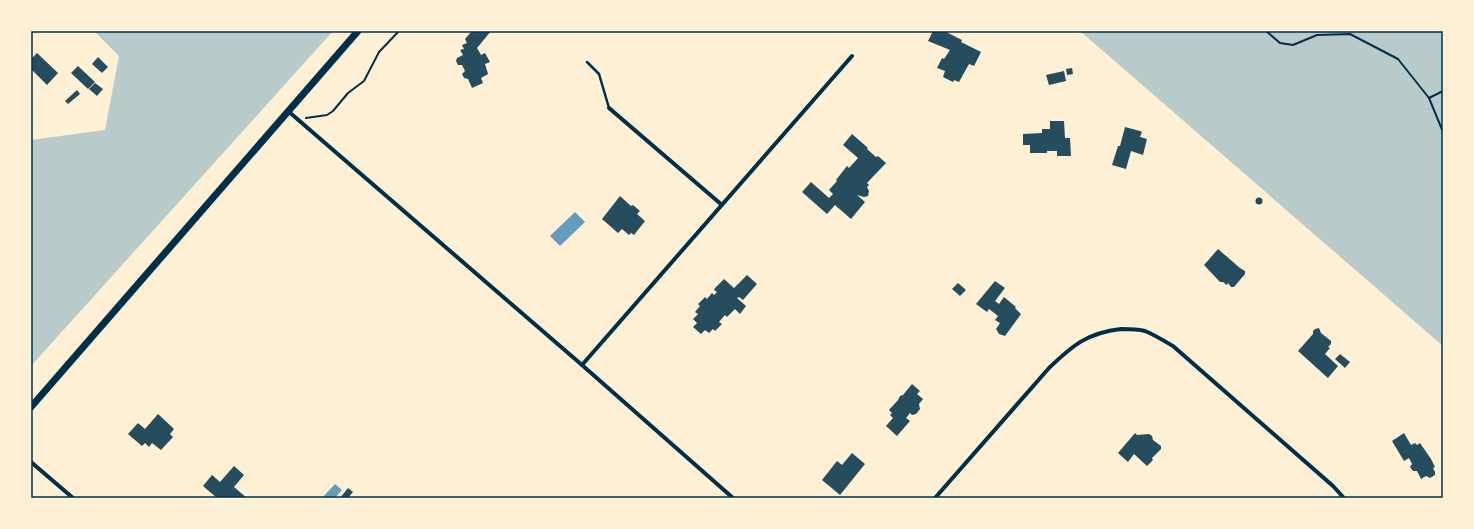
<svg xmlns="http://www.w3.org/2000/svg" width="1474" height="529" font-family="'Nunito Sans',sans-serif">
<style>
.green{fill:#b9caca}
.water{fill:#669bbc}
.building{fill:#264d5e}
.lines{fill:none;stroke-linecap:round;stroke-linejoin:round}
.path{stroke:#003049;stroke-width:2}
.service{stroke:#003049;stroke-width:2.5}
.minor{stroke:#003049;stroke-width:4}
.tertiary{stroke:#003049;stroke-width:7}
.neatline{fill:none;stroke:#003049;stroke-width:1.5}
</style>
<rect width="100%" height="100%" fill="#fdf0d5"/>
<!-- green -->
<g class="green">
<path d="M 94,31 L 333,31 L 31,366 L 31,140 L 105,130 L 119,56 Z"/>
<path d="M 1080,31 L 1443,31 L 1443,346 Z"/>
</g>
<!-- water -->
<g class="water">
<path d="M 575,212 L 585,222 L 560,246 L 550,236 Z"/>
<path d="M 335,484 L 342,490 L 335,498 L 322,498 Z"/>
</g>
<!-- building -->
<g class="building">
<path d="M 472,31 L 491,31 L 477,48 L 481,55 L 485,53 L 490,62 L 485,64 L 488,74 L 481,78 L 483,83 L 472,88 L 468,79 L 464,78 L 462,74 L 465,71 L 462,65 L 458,65 L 456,61 L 457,58 L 463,55 L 460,50 L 464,49 L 462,45 L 467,43 L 465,39 Z"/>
<path d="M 933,31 L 944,31 L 962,40 L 961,42 L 981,52 L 974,66 L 969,64 L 959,82 L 954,80 L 953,82 L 943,77 L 945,71 L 937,68 L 942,58 L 944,59 L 950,50 L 928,41 Z"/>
<path d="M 37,53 L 58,73 L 47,85 L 31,69 L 31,59 Z"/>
<path d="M 98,57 L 108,67 L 102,73 L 92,64 Z"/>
<path d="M 78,66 L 95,82 L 88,89 L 71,73 Z"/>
<path d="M 1072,68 L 1073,74 L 1067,75 L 1066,69 Z"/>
<path d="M 1064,71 L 1066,81 L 1049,85 L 1046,75 Z"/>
<path d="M 95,83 L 103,89 L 97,96 L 89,89 Z"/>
<path d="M 77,90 L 80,94 L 68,104 L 65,101 Z"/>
<path d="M 1050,121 L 1064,121 L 1065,138 L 1070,138 L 1071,156 L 1057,156 L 1057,151 L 1047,151 L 1047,153 L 1030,153 L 1030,145 L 1023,145 L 1023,134 L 1042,133 L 1042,129 L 1050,129 Z"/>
<path d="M 1125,127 L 1140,131 L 1142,132 L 1140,137 L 1147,139 L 1143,155 L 1131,151 L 1126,169 L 1112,165 L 1118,146 L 1120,146 Z"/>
<path d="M 852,134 L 868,148 L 867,149 L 876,157 L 878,156 L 886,163 L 867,183 L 869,185 L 867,187 L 869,191 L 868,196 L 864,197 L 857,195 L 865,202 L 851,219 L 835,205 L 827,214 L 802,192 L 811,182 L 829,198 L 833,194 L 829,190 L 837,181 L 836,180 L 847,166 L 849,168 L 858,158 L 843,145 Z"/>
<path d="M 620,196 L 631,206 L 633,205 L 640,211 L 637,214 L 645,221 L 634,235 L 631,233 L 629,235 L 622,229 L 618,233 L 602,219 Z"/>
<circle cx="1259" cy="201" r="3.5"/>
<path d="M 1218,249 L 1240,268 L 1245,271 L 1245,274 L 1234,287 L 1231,287 L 1228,283 L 1227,285 L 1223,282 L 1220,282 L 1204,265 Z"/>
<path d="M 747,275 L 757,284 L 743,300 L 739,297 L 737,298 L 746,306 L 740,314 L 735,309 L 727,317 L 725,315 L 719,322 L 722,324 L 715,331 L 713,329 L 709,333 L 705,330 L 701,334 L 693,327 L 697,323 L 693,319 L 698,314 L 695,312 L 700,306 L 698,304 L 705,297 L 707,299 L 712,293 L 714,295 L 717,292 L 714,290 L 715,288 L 724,279 L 734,288 Z"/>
<path d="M 995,281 L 1005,288 L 995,301 L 999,304 L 1004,297 L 1016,307 L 1015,308 L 1021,314 L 1005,336 L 999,334 L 996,329 L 1000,323 L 995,320 L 998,316 L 989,309 L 987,312 L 976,304 Z"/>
<path d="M 958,283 L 966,290 L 960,296 L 952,289 Z"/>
<path d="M 1319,328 L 1321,333 L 1331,341 L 1331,344 L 1328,347 L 1330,348 L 1325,354 L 1338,366 L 1328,378 L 1298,351 L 1313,334 L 1313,331 L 1315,329 Z"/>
<path d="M 1340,354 L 1350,362 L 1345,368 L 1335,359 Z"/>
<path d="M 912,384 L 920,391 L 917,394 L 923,399 L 919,404 L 920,409 L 916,414 L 912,415 L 910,413 L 907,417 L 906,418 L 910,421 L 897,436 L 886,426 L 893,418 L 890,415 L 892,413 L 889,410 L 898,400 L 900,396 L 903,395 Z"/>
<path d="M 158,414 L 174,429 L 170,434 L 173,437 L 161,450 L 152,443 L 149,447 L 145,443 L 142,446 L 128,434 L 138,423 L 145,429 Z"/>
<path d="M 1135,433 L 1137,435 L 1149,434 L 1152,436 L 1153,440 L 1161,446 L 1161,449 L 1152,458 L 1153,460 L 1147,466 L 1134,454 L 1128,462 L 1118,453 Z"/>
<path d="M 1404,433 L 1411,445 L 1415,443 L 1417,445 L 1420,443 L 1431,459 L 1435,467 L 1433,468 L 1435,472 L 1435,475 L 1430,478 L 1426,476 L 1421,479 L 1417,471 L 1413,471 L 1410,467 L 1412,464 L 1409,458 L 1404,461 L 1392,441 Z"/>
<path d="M 852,453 L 865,464 L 840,495 L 822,480 L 837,461 L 842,465 Z"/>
<path d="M 234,466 L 244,475 L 234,487 L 247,498 L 217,498 L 203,486 L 212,475 L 220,482 Z"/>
<path d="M 348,488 L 353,492 L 348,498 L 340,498 Z"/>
</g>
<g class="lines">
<!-- path -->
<g class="path">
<path d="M 1266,31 L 1280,43 L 1293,45 L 1317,35 L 1350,34 L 1398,59 L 1429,98 L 1443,132"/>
<path d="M 1429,98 L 1443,91"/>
<path d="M 306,118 L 327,115 L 333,111 L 348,93 L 364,81 L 379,52 L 399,31"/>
</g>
<!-- service -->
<path class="service" d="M 587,62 L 599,74 L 609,108"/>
<!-- minor -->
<g class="minor">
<path d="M 609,108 L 722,205"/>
<path d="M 288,111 L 582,365 L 733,498"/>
<path d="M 582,365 L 852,56"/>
<path d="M 31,462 L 73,498"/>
<path d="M 935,498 L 1049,368 C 1073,345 1087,333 1121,329 C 1129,329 1138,329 1145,331 C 1155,335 1164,341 1173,346 L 1333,486 L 1344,498"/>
</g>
<!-- tertiary -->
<path class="tertiary" d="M 31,407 L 358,31"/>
</g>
<!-- border -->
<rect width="1474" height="529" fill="none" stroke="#fdf0d5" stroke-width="64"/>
<rect x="32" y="32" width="1410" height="465" class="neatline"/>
</svg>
